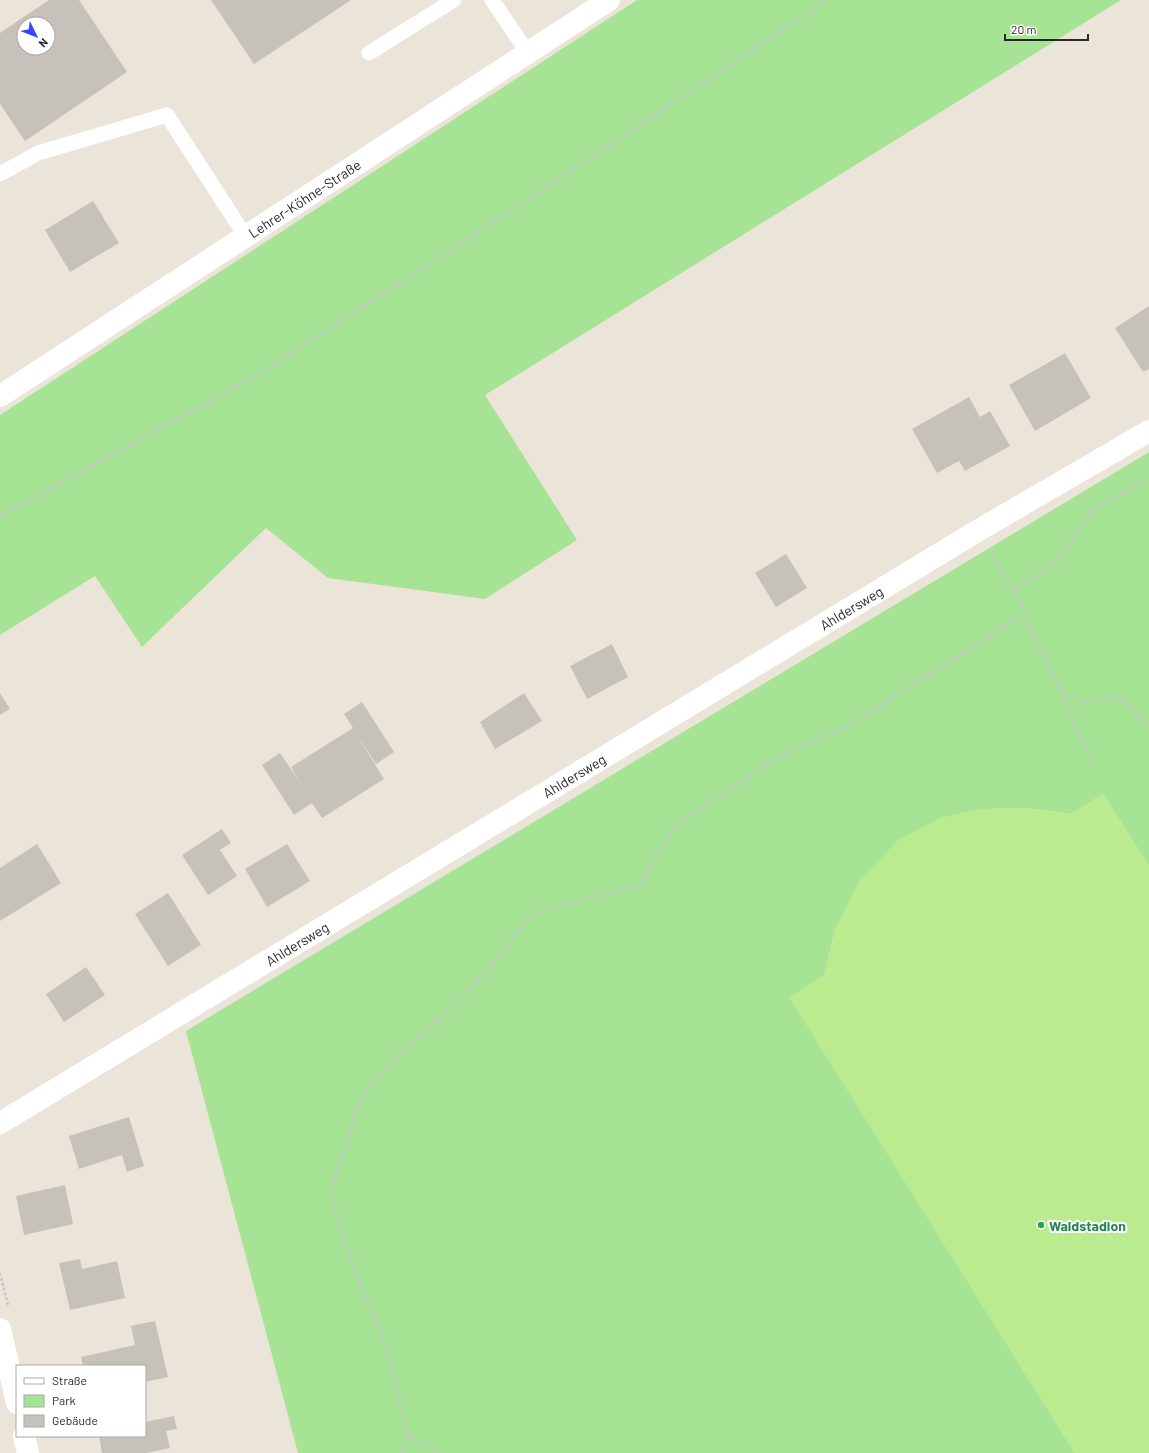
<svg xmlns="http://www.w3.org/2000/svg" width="1149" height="1453" font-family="Barlow,sans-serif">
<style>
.green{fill:#a7e394}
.pitch{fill:#bbeb8f}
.building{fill:#c6c2b9;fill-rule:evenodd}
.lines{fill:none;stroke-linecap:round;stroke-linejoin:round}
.path{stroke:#c7c7c7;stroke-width:2.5;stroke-dasharray:3 2;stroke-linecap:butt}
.service{stroke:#fff;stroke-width:15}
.minor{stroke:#fff;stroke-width:22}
.tertiary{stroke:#fff;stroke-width:22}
.leisure-dot{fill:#2e9e5b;stroke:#fff;stroke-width:1.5}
.labels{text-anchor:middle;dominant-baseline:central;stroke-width:4;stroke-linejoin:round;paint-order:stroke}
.street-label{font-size:14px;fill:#282828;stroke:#fff}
.leisure-label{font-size:14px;font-weight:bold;fill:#27864d;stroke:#fff;text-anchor:start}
</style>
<rect width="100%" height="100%" fill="#ebe5d9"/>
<!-- green -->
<g class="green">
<path d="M 637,0 L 1121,0 L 485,395 L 577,540 L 485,599 L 328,578 L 266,528 L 142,647 L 95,576 L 0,635 L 0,415 Z"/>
<path d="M 1149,452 L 1149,866 L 1103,794 L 1071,814 L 1026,808 L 984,809 L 940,818 L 836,927 L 824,976 L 790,998 L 1075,1453 L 298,1453 L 186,1031 Z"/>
</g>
<!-- pitch -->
<path class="pitch" d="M 1103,794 L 1149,866 L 1149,1453 L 1075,1453 L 789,997 L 824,976 L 836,927 L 860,880 L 898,840 L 940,818 L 984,809 L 1026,808 L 1071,814 Z"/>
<!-- building -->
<g class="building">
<path d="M 49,0 L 79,0 L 127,72 L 25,141 L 0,104 L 0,33 ZM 24,24 L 48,24 L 48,48 L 24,48 Z"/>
<path d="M 211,0 L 351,0 L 254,64 Z"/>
<path d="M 93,201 L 119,243 L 70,272 L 45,230 Z"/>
<path d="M 1149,306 L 1149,369 L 1143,372 L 1115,328 Z"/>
<path d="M 1065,353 L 1091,398 L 1035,431 L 1009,385 Z"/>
<path d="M 969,397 L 980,417 L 990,411 L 1010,446 L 965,471 L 959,461 L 937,473 L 912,429 Z"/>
<path d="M 786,554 L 807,588 L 776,607 L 755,573 Z"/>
<path d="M 612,644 L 628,677 L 587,699 L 570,666 Z"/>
<path d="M 0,693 L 10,709 L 0,715 Z"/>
<path d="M 524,693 L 542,721 L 495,749 L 480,722 Z"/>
<path d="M 362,702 L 394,752 L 376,764 L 355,732 L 384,779 L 322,818 L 312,803 L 294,815 L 262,765 L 280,753 L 300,783 L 291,767 L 353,728 L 344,714 Z"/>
<path d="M 222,829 L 231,843 L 220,850 L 237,876 L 208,895 L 182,855 Z"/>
<path d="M 37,844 L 61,883 L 0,921 L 0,868 Z"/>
<path d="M 287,844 L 310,881 L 267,907 L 245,869 Z"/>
<path d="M 168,893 L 201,945 L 168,966 L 135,914 Z"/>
<path d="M 86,967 L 105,995 L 64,1022 L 46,994 Z"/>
<path d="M 129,1117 L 144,1166 L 127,1172 L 122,1155 L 79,1169 L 69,1136 Z"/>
<path d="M 65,1185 L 73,1224 L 24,1235 L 16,1196 Z"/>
<path d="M 80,1259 L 82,1269 L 117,1261 L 125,1298 L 70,1310 L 59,1263 Z"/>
<path d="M 155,1321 L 168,1377 L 145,1382 L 145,1366 L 83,1366 L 81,1357 L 135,1345 L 131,1326 Z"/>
<path d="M 174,1416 L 177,1429 L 166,1431 L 170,1448 L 146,1453 L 102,1453 L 99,1436 L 145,1436 L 145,1422 Z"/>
</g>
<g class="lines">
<!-- path -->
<g class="path">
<path d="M 0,516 L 261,373 L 544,189 L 827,0"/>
<path d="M 991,552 L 1014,591 L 1093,762"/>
<path d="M 1014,591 L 1059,559 L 1094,508 L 1149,478"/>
<path d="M 1061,692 L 1085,702 L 1120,697 L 1138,716 L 1149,724"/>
<path d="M 0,1273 L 8,1305"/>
<path d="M 409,1436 L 440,1453"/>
<path d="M 402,1453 L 409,1436 L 383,1340 L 354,1269 L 330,1194 L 361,1096 L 395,1058 L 445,1014 L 486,972 L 530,915 L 640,884 L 675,825 L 785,753 L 852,724 L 1024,614"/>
</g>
<!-- service -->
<g class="service">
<path d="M 492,0 L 528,53"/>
<path d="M 369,53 L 454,0"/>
<path d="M 0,174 L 38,153 L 167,115 L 246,237"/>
</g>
<!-- minor -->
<g class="minor">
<path id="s1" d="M 0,396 L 609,0"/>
<path id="s2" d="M 0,1123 L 979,530 L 1149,431"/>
</g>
<!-- tertiary -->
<g class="tertiary">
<path d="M 0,1329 L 17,1403"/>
<path d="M 24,1436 L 28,1453"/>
</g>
</g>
<!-- markers -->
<circle class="leisure-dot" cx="1041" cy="1225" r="4"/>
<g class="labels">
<!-- street labels -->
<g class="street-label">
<text stroke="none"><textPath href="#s1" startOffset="363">Lehrer-Köhne-Straße</textPath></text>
<text stroke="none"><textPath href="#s2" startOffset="995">Ahldersweg</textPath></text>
<text stroke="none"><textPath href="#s2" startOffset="671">Ahldersweg</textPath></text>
<text stroke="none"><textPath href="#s2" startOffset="347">Ahldersweg</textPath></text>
</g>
<!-- leisure labels -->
<g class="leisure-label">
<text x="1049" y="1225">Waldstadion</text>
</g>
</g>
<!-- legend -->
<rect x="16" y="1365" width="130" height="72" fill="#ffffff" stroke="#a9a9a9"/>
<rect x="24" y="1378" width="20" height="6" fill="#ffffff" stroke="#a9a9a9"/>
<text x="52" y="1385" font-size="12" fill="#282828">Straße</text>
<rect x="24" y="1395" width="20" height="12" fill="#a7e394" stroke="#a9a9a9"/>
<text x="52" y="1405" font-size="12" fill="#282828">Park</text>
<rect x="24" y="1415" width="20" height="12" fill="#c6c2b9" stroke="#a9a9a9"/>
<text x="52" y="1425" font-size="12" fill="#282828">Gebäude</text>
<!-- north arrow -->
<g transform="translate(36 36) rotate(133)"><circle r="19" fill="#ffffff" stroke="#a9a9a9"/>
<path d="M0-3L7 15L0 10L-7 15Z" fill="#3546fc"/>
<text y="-6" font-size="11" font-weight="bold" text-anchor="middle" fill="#282828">N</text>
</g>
<!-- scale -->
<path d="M1005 34v6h83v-6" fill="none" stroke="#282828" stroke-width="2"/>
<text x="1011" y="34" font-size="12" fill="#282828" stroke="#ffffff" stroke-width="3" paint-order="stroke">20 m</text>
</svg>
